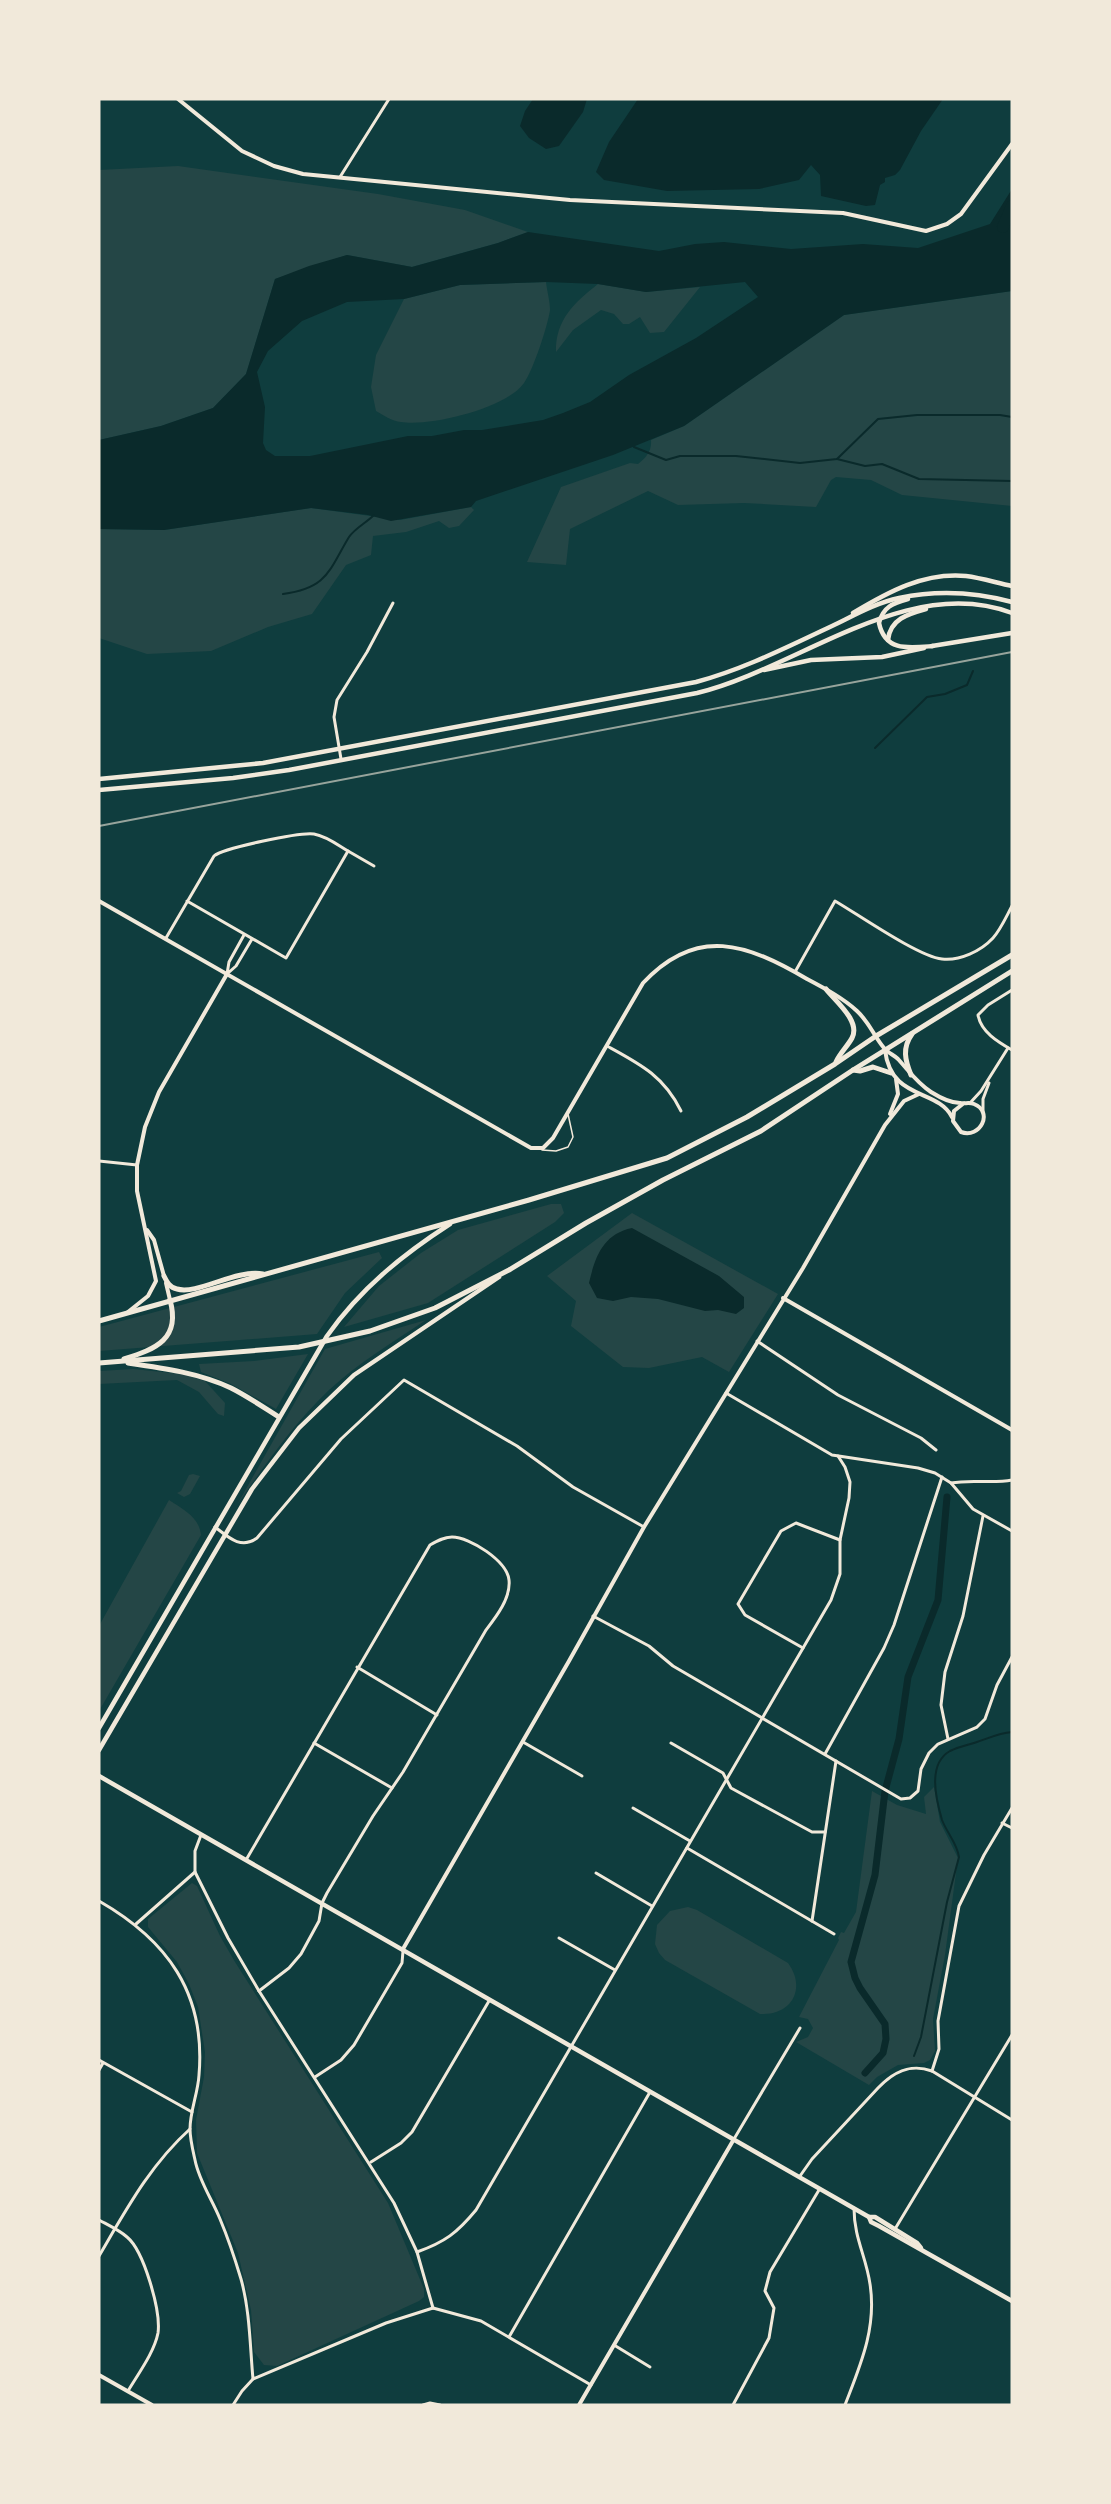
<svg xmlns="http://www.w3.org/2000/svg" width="1111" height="2504" font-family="'IBM Plex Sans',sans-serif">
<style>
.green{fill:#244646}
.water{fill:#0a2a2b;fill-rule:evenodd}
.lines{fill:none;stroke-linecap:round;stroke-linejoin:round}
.stream{stroke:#0a2a2b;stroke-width:2}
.canal{stroke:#0a2a2b;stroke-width:7}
.river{stroke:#0a2a2b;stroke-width:12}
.service{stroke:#f1e9da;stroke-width:1.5}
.minor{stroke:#f1e9da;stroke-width:3}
.tertiary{stroke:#f1e9da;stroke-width:4}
.secondary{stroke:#f1e9da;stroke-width:4.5}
.primary{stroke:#f1e9da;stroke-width:4.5}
.trunk{stroke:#f1e9da;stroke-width:5}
.rail{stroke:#97a49c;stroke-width:2}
</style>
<rect width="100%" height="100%" fill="#0f3d3e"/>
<!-- green -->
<g class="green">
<path d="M 178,166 L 378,194 L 465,210 L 528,232 L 498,243 L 412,267 L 347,255 L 275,279 L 246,374 L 213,408 L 161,426 L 99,440 L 99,170 Z"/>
<path d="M 546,282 C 547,291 550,301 550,310 C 548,325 533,371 524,383 C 507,408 430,427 401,422 C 392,421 383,415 376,411 L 371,387 L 376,355 L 404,299 L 460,285 Z"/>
<path d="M 598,284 L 646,292 L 700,287 L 664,332 L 650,333 L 640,317 L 629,324 L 623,324 L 614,314 L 601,310 L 573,330 L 556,352 C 555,320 575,302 598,284 Z"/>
<path d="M 1012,291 L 1012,506 L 902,495 L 871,480 L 836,477 L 831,480 L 816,507 L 744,503 L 678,505 L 648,491 L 570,529 L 566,565 L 527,562 L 561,487 L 630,463 L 638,464 C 646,458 652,451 651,440 L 684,426 L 844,315 Z"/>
<path d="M 471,507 L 474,510 L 459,526 L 449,528 L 439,521 L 406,532 L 373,536 L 371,555 L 346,565 L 312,614 L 268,627 L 211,651 L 147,654 L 99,638 L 99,529 L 164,530 L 311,508 L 400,520 Z"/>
<path d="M 551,1204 L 561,1204 L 564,1213 L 555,1222 L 428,1303 L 344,1327 L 379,1286 L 421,1253 L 458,1230 Z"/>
<path d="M 632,1213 L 778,1294 L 729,1372 L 702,1357 L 649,1368 L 623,1367 L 571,1326 L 576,1301 L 547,1276 Z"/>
<path d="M 379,1252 L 382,1258 L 345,1293 L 317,1334 L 99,1351 L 99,1327 Z"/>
<path d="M 426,1320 C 393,1342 358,1363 329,1390 C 293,1424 265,1465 237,1505 L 325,1349 Z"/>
<path d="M 308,1354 L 276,1409 L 231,1384 L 201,1372 L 199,1364 L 254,1361 Z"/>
<path d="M 133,1369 L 182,1374 L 205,1381 L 225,1403 L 224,1416 L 218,1414 L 199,1392 L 177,1380 L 99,1384 L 99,1371 Z"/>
<path d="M 193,1474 L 200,1476 L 190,1494 L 184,1497 L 177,1493 L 181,1491 L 189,1475 Z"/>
<path d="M 169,1500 C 184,1510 199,1517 201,1535 L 99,1711 L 99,1626 Z"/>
<path d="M 934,1787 L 940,1822 L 958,1858 L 945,1955 L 933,2019 L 935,2051 L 930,2060 L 924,2063 L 898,2065 L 877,2077 L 869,2085 L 796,2042 L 808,2037 L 813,2028 L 808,2019 L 799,2017 L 839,1940 L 838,1938 L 841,1932 L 844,1933 L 856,1912 L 872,1791 L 897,1805 L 926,1814 L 924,1797 Z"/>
<path d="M 192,1883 L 197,1886 L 220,1936 L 235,1962 L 388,2203 L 424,2289 L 424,2297 L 419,2301 L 277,2366 L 264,2365 L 254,2352 L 251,2310 L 238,2253 L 197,2153 L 196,2120 L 204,2077 L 205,2052 L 198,2007 L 189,1984 L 177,1962 L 148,1927 L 148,1919 Z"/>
<path d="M 688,1907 L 697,1910 L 788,1963 C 807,1989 791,2016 760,2014 L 665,1960 L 659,1953 L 655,1944 L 657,1925 L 670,1911 Z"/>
</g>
<!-- water -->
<g class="water">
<path d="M 533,99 L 587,99 L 583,112 L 559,146 L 546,149 L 529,138 L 520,126 L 525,111 Z"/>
<path d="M 638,99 L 943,99 L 921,131 L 900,170 L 895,175 L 885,178 L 885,182 L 880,185 L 875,205 L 866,206 L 821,196 L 820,175 L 811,165 L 799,180 L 759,189 L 667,191 L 604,180 L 596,172 L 609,142 Z"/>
<path d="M 1012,189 L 1012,200 L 1008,216 L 1012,216 L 1012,291 L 844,315 L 684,426 L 613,455 L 476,501 L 471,507 L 391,521 L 368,515 L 311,508 L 164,530 L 99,529 L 99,440 L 161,426 L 213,408 L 246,374 L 275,279 L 309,266 L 347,255 L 412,267 L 498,243 L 528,232 L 659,251 L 695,244 L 724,242 L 791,249 L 863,244 L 918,248 L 990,224 ZM 546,282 L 598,284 L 646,292 L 745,282 L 758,297 L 696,338 L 629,375 L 590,402 L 563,413 L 543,420 L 482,430 L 464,430 L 432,436 L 408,436 L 310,456 L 275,456 L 266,450 L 263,443 L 265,407 L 257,372 L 268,351 L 302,321 L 347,302 L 404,299 L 460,285 Z"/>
<path d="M 632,1228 L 719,1276 L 744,1297 L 744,1308 L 736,1314 L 718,1310 L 705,1311 L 658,1299 L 631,1297 L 613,1301 L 597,1298 L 589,1283 C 595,1257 603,1234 632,1228 Z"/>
</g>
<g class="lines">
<!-- stream -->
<g class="stream">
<path d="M 634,447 L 666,460 L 680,456 L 736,456 L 800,463 L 837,459 L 878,419 L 917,415 L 1000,415 L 1012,417"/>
<path d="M 837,459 L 865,466 L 882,464 L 919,479 L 1012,481"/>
<path d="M 283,594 C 328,588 329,570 349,537 C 355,528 366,523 374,515"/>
<path d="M 875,748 L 927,697 L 945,694 L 967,685 L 973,671"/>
<path d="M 914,2056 L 921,2037 L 947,1902 L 959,1857 C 957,1843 947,1833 942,1820 C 936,1799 927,1764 950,1751 C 958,1747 968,1745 977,1742 C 989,1738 999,1733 1012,1732"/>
</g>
<!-- canal -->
<path class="canal" d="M 865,2073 L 883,2053 L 886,2039 L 885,2024 L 860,1988 L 855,1978 L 851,1962 L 875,1875 L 885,1791 L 899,1739 L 908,1677 L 938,1600 L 947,1497"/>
<!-- river -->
<path class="river" d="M 1003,227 L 1012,206"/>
<!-- service -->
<path class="service" d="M 542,1150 L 556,1151 L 568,1147 L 573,1137 L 568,1114"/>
<!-- minor -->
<g class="minor">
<path d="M 340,177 L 389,99"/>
<path d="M 341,759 L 334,717 L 337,700 L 367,652 L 393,603"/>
<path d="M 348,851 L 374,866"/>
<path d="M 244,935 L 229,962 L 227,974 L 236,966 L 252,939"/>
<path d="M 166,938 L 214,856 C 223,848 300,832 314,834 C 326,836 338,845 348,851 L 286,958 L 187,901"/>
<path d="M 795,972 L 835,901 C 859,915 919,957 942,959 C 960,961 981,951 993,938 C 1001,929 1006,917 1012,906"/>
<path d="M 1012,990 L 988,1005 L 978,1015 C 981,1032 998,1042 1012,1050"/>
<path d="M 607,1046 C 640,1064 664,1076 681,1111"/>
<path d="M 970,1103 L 981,1091 L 1008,1048"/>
<path d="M 983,1112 L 983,1099 L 989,1083"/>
<path d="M 99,1161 L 137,1165"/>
<path d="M 757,1341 L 838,1395 L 921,1438 L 936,1450"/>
<path d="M 726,1393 L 832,1455 L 918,1468 L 935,1473 L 951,1483 L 973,1509 L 1012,1531"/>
<path d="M 951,1483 C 972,1479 992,1484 1012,1480"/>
<path d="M 215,1527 C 228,1537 241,1550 257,1538 L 341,1439 L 404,1380 L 517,1446 L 573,1487 L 644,1527"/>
<path d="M 593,1616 L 649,1646 L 673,1666 L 901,1799 L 910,1798 L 918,1791 L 921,1769 L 929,1753 L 938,1744 L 977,1727 L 985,1719 L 997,1685 L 1012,1657"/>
<path d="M 803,1648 L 745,1615 L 738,1604 L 781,1531 L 796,1523 L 840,1540"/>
<path d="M 357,1667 L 437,1715"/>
<path d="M 948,1739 L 941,1705 L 945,1672 L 963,1616 L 983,1516"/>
<path d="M 523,1742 L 582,1776"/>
<path d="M 314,1743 L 392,1788"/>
<path d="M 671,1743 L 723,1773 L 731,1788 L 812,1832 L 825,1832"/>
<path d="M 825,1754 L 884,1648 L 894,1625 L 942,1477"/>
<path d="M 633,1808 L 690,1841"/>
<path d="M 1002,1823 L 1012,1828"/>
<path d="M 687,1848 L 834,1934"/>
<path d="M 246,1860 L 430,1545 C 437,1541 444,1537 452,1537 C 470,1537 507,1561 509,1580 C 511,1598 496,1617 486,1630 L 403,1772 L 373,1816 L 327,1893 L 322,1903 L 319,1921 L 301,1954 L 289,1968 L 259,1991"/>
<path d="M 195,1872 L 228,1938 L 259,1991 L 394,2203 L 417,2252 L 433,2308"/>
<path d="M 596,1873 L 652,1906"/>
<path d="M 99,1901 C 167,1940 206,1993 199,2075 C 198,2093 190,2111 190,2129 C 190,2139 193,2151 195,2160 C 199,2181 212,2199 220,2219 C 228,2238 235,2259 241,2279 C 250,2311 250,2347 253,2379"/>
<path d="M 812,1921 L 836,1761"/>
<path d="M 136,1924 L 195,1872 L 195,1851 L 201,1835"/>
<path d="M 559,1938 L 615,1970"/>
<path d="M 99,2060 L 192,2112"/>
<path d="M 99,2070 L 103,2063"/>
<path d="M 932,2071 L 939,2049 L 938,2021 L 959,1906 L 984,1855 L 1012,1808"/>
<path d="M 315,2077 L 341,2060 L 354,2045 L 402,1963 L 403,1951"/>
<path d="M 734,2139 L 800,2028"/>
<path d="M 371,2162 L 401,2143 L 412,2132 L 489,2001"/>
<path d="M 800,2176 L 812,2159 L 878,2088 C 893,2072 910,2063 932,2071 L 1012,2120"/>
<path d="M 99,2220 C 108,2225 119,2230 127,2237 C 144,2251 161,2311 158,2333 C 154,2353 138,2374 128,2391"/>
<path d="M 895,2229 L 1012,2035"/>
<path d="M 417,2252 C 445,2242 457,2233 476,2210 L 831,1600 L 840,1574 L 840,1540 L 849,1498 L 850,1482 L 845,1467 L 838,1456"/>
<path d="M 99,2256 C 126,2210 150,2165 190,2129"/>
<path d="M 433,2308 L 481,2321 L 591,2385"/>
<path d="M 509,2337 L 650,2092"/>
<path d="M 614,2345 L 650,2367"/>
<path d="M 233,2405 L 242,2391 L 253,2379 L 386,2323 L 433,2308"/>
<path d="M 423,2405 L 430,2403 L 440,2405"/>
<path d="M 733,2405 L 769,2338 L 774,2308 L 765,2291 L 770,2272 L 819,2190"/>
<path d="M 845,2405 C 860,2366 877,2328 870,2284 C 866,2256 854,2238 854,2208"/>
</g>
<!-- tertiary -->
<g class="tertiary">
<path d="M 178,99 L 242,151 L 274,166 L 303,174 L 570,200 L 843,213 L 926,231 L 947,224 L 961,214 L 1012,144"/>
<path d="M 99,901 L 531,1148 L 543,1148 L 553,1138 L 643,983 C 697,925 747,944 807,979 C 824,988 843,998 857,1011 C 869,1022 874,1036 884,1048 C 888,1053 894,1055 898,1059 C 909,1071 917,1083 931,1092 C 939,1097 949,1103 960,1103 C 965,1104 969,1102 974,1104 C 994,1112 980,1139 961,1132 L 953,1121 L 954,1111 L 964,1103"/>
<path d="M 885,1050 C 891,1101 937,1088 952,1117"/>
<path d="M 890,1114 L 898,1094 L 896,1079"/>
<path d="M 147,1230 L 154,1240 L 164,1276"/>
<path d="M 166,1283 L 170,1300"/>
<path d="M 783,1298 L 1012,1430"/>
<path d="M 128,1312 L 148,1296 L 156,1281 L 137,1191 L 137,1165 L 145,1127 L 159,1092 L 227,974"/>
<path d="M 403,1949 L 569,1661 L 644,1527 L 803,1268 L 885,1125 L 904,1101 L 919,1094"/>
<path d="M 99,2375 L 152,2405"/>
<path d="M 579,2405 L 734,2139"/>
</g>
<!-- secondary -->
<g class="secondary">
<path d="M 853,613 C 888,592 924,572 966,576 C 982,578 997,583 1012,586"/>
<path d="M 932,646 L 1012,633"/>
<path d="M 764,670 L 811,660 L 882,657 L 924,648"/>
<path d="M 99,1776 L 869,2217 L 871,2222 L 879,2226 L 1012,2301"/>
<path d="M 869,2217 L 875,2217 L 917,2243 L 921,2248"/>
</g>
<!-- primary -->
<g class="primary">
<path d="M 908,599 C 893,603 883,607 879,623 C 885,652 909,648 933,646"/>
<path d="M 888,640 C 890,619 908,614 926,609"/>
<path d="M 99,779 L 263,763 L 696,682 C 744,669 787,647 832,626 C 853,616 875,603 899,598 C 937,590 975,592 1012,602"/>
<path d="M 99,790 L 233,778 L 289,770 L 697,693 C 797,669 907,573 1012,613"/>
<path d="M 99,1728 L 327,1336 C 360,1289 402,1255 450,1224"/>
<path d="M 99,1750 L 252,1489 L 299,1428 L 354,1375 L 499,1277"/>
</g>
<!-- trunk -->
<g class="trunk">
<path d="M 826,989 C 835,1001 861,1021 852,1038 C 847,1047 840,1053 836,1062"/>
<path d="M 853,1070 L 860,1071 L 873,1067 L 891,1073"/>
<path d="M 911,1075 C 905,1060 902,1048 912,1034"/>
<path d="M 164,1276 C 167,1282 170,1288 177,1289 C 198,1295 235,1269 263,1274"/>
<path d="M 99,1321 L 529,1200 L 667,1158 L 747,1117 L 835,1064 L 876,1036 L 1012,955"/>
<path d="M 124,1359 C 156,1349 181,1339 170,1300"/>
<path d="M 99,1363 L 299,1347 L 370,1331 L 435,1308 L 509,1270 L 586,1223 L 663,1180 L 761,1131 L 853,1070 L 1012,971"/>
<path d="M 128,1363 C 163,1368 199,1373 231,1388 C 247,1396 263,1407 279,1417"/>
</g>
<!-- rail -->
<path class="rail" d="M 99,826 L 1012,652"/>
</g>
<!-- border -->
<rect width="1111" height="2504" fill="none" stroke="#f1e9da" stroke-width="201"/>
</svg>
